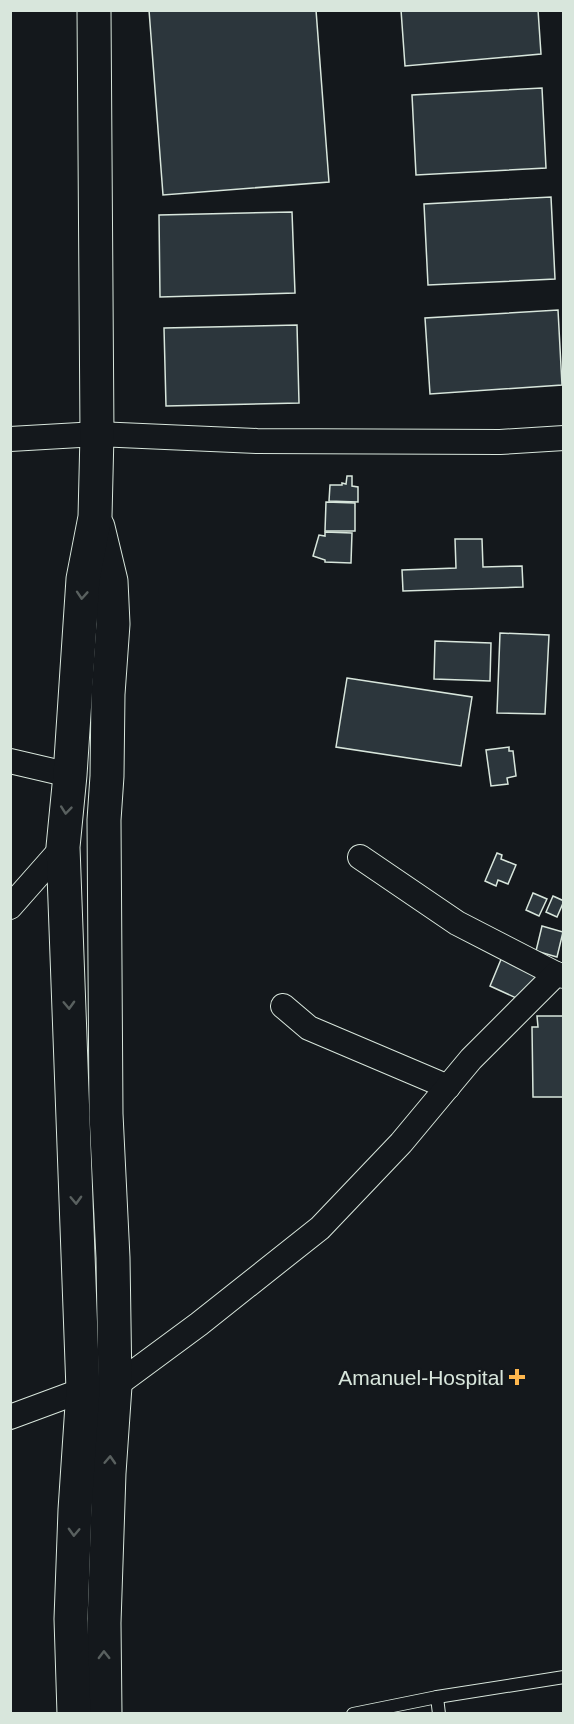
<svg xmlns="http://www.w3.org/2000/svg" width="574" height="1724" font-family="Helvetica,sans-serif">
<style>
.building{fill:#2c363c;stroke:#d8e6dc;stroke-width:1.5}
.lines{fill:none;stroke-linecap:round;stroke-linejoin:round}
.service-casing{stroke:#d8e6dc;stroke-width:14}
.minor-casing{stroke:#d8e6dc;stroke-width:26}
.secondary-casing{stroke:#d8e6dc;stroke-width:35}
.service{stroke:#14181c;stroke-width:12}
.minor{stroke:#14181c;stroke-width:24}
.secondary{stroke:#14181c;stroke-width:33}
.oneway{stroke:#59605f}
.poi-dot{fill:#ffb74d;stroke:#14181c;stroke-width:2}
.labels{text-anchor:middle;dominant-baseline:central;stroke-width:4.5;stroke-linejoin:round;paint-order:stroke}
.poi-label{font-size:21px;fill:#d8e6dc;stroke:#14181c;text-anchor:end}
</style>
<rect width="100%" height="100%" fill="#14181c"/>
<!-- building -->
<g class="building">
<path d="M 149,10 L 316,10 L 329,182 L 163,195 Z"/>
<path d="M 401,10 L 538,10 L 541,54 L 405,66 Z"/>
<path d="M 542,88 L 546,168 L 416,175 L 412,95 Z"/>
<path d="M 551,197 L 555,279 L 428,285 L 424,204 Z"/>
<path d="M 292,212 L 295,293 L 160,297 L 159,215 Z"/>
<path d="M 558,310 L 562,385 L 430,394 L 425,318 Z"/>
<path d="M 297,325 L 299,403 L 166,406 L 164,328 Z"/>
<path d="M 347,476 L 352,476 L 352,486 L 358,487 L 358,502 L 329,501 L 330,485 L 342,485 L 342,483 L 346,484 Z"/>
<path d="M 326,502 L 355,503 L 355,531 L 325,531 Z"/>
<path d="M 325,532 L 352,533 L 351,563 L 325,562 L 325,560 L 313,556 L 319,535 L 325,536 Z"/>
<path d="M 455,539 L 482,539 L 483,567 L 522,566 L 523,587 L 403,591 L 402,570 L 456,568 Z"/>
<path d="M 500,633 L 549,635 L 545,714 L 497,713 Z"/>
<path d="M 435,641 L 491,643 L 490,681 L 434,679 Z"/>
<path d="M 347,678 L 472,697 L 461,766 L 336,747 Z"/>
<path d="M 509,747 L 509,751 L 513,751 L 516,776 L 507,778 L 508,784 L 491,786 L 486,750 Z"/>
<path d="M 497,853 L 502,855 L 501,859 L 516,865 L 508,884 L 498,880 L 496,886 L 485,881 Z"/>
<path d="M 533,893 L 547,899 L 539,916 L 526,910 Z"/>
<path d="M 553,896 L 564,901 L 557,917 L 546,912 Z"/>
<path d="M 542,926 L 563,932 L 557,957 L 536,951 Z"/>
<path d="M 502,957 L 538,973 L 525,1002 L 490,986 Z"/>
<path d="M 537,1016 L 564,1016 L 564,1097 L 533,1097 L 532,1027 L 538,1027 Z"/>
</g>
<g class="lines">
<!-- service casing -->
<g class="service-casing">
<g id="service">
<path d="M 437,1697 L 439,1714"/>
<path d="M 353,1714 L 437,1697 L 564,1677"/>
</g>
</g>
<!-- minor casing -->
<g class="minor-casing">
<g id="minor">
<path d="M 10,439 L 97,434 L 257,441 L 500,442 L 564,438"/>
<path d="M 10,761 L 70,775"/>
<path d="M 360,857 L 457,923 L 556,974"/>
<path d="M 10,907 L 63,847"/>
<path d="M 283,1006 L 309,1028 L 448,1087"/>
<path d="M 10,1417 L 83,1390 L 115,1386 L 199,1324 L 320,1228 L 401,1143 L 471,1059 L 556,974 L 564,976"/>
</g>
</g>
<!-- secondary casing -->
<g class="secondary-casing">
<g id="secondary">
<path d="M 98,527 L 111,581 L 113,624 L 108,694 L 107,776 L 104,820 L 106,1114 L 113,1258 L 115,1386 L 109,1473 L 104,1623 L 105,1714"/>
<path d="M 74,1714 L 71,1619 L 75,1510 L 83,1390 L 63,847 L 70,775 L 83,579 L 95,517 L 97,434 L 94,10"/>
</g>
</g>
<!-- service -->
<use href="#service" class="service"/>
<!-- minor -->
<use href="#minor" class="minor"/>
<!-- secondary -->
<use href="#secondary" class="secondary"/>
</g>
<!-- one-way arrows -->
<defs><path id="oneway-chevron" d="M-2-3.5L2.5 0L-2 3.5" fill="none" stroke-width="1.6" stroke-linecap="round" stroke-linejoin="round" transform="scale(1.5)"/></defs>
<g class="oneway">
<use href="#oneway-chevron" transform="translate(82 595) rotate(94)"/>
<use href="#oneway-chevron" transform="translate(66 810) rotate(96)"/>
<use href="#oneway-chevron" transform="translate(69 1005) rotate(88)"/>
<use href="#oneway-chevron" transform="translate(76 1200) rotate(88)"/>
<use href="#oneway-chevron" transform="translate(110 1460) rotate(-87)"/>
<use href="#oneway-chevron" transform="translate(74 1532) rotate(92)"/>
<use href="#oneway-chevron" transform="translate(104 1655) rotate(-91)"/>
</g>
<!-- markers -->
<path class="poi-dot" d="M514 1368h6v6h6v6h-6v6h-6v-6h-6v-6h6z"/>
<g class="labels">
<!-- poi labels -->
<g class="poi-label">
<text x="504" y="1377">Amanuel-Hospital</text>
</g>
</g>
<!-- border -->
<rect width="574" height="1724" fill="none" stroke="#d8e6dc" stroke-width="24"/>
</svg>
